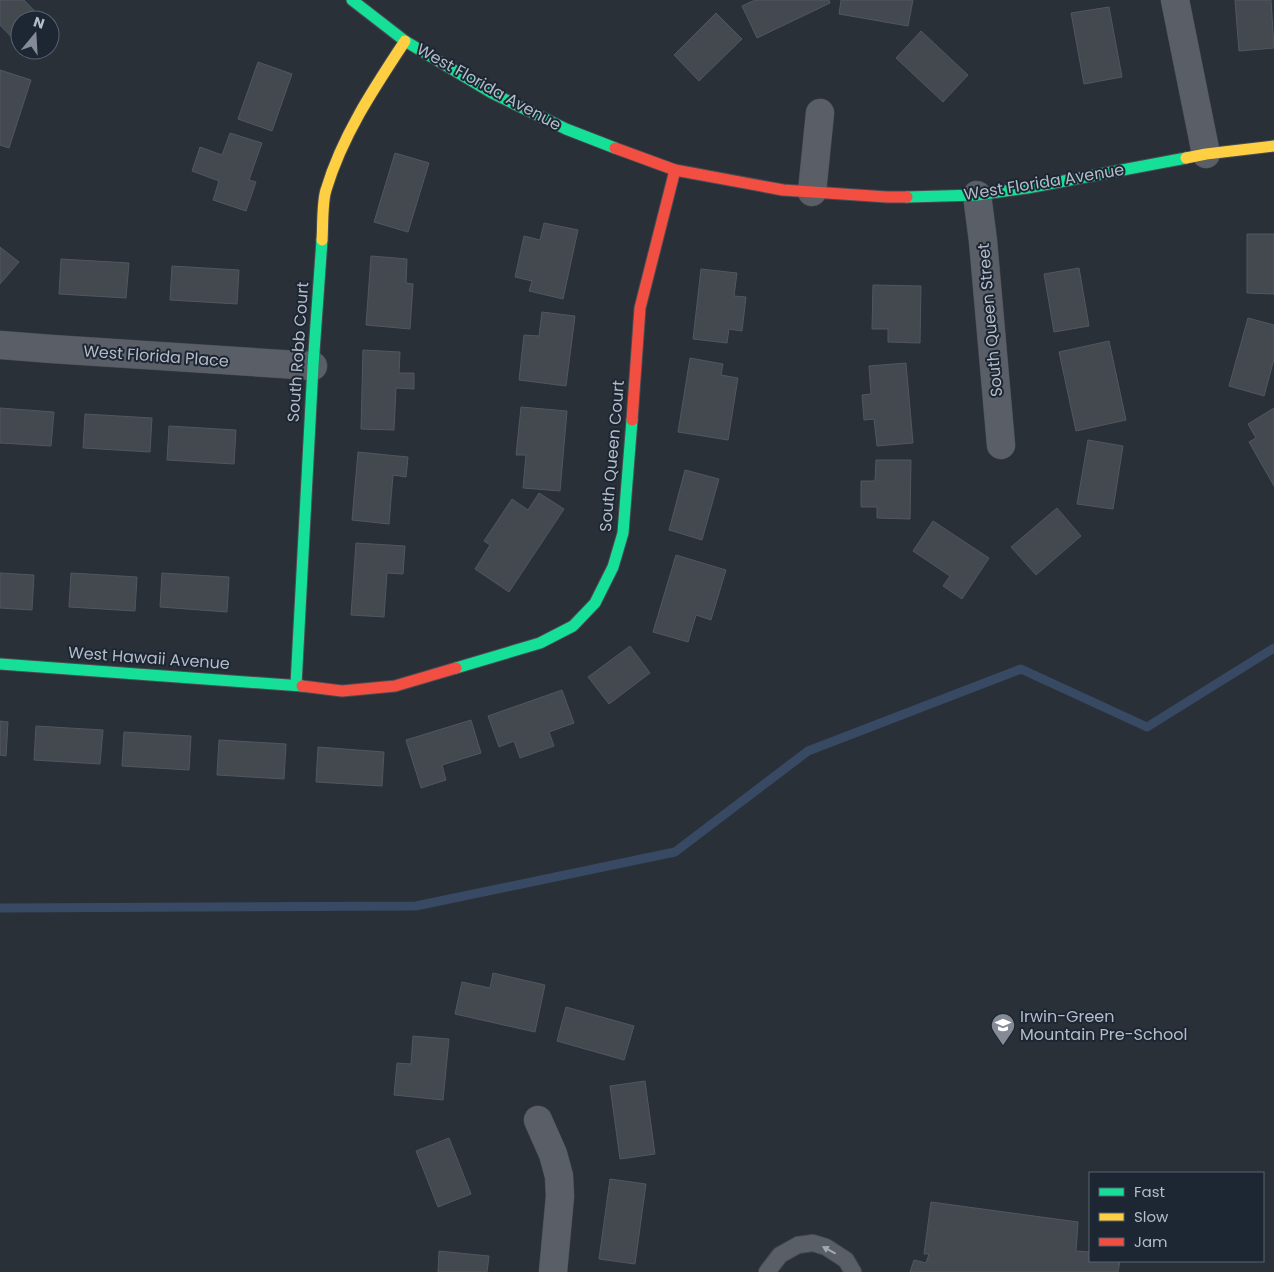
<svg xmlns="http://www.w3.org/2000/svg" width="1274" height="1272" font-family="Poppins,sans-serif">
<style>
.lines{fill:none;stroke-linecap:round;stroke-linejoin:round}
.stream{stroke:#384963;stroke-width:9}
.building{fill:#444950;stroke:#52575f}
.lane-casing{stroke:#484c53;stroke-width:18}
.street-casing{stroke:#484c53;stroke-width:29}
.fast-casing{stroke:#484c53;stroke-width:13}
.slow-casing{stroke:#484c53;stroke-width:13}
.jam-casing{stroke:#484c53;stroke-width:13}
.lane{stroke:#5a5e66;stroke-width:16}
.street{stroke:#5a5e66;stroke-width:28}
.fast{stroke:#16e098;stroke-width:11}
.slow{stroke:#ffcf43;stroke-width:11}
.jam{stroke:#f24e42;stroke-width:11}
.oneway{fill:#a2a9b5}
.labels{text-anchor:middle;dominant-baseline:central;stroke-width:4;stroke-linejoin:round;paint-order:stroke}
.street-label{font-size:16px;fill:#b4bcc9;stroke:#1d2633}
.poi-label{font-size:16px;fill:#b4bcc9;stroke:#1d2633;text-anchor:start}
</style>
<rect width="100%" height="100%" fill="#2a3038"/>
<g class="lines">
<!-- stream -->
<path class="stream" d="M 0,908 L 416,906 L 675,852 L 808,751 L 1021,669 L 1147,727 L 1274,648"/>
</g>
<!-- building -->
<g class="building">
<path d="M 0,0 L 24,0 L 43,20 L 20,20 L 20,46 L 0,25 Z"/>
<path d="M 755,0 L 829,0 L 830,3 L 757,38 L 742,6 Z"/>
<path d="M 841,0 L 913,0 L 908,26 L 839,14 Z"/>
<path d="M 1235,0 L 1271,0 L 1274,48 L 1239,51 Z"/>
<path d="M 1109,7 L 1122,77 L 1084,84 L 1071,13 Z"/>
<path d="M 716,13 L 742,39 L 699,81 L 674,55 Z"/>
<path d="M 921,31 L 968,75 L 943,102 L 896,58 Z"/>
<path d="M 258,62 L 292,74 L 272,131 L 238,119 Z"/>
<path d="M 0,70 L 31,80 L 9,148 L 0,145 Z"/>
<path d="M 230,133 L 262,143 L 249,180 L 256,182 L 246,211 L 213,200 L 219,181 L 192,171 L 200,147 L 222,155 Z"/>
<path d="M 395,153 L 429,163 L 408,232 L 374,222 Z"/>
<path d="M 544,223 L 578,230 L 563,299 L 529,291 L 532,281 L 515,277 L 524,236 L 540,240 Z"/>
<path d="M 1247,234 L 1274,234 L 1274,294 L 1247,293 Z"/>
<path d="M 0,247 L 19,262 L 0,284 Z"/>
<path d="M 371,256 L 407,259 L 406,283 L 413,284 L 410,329 L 366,325 Z"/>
<path d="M 61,259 L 129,263 L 126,298 L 59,294 Z"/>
<path d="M 172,266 L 239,270 L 237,304 L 170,300 Z"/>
<path d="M 1079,268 L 1089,326 L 1054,332 L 1044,274 Z"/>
<path d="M 701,269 L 737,273 L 734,296 L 746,297 L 742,331 L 729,329 L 727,343 L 693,339 Z"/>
<path d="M 873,285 L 921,286 L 920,343 L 888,342 L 888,329 L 872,329 Z"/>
<path d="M 542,312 L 575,316 L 566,386 L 519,380 L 524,335 L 539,336 Z"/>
<path d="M 1248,318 L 1274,325 L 1274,359 L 1264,396 L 1229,386 Z"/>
<path d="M 1109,341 L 1126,420 L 1076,431 L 1059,352 Z"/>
<path d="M 363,350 L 400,352 L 399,373 L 414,373 L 414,389 L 396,388 L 394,430 L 361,429 Z"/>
<path d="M 690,358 L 723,364 L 721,375 L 738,378 L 728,440 L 678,432 Z"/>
<path d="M 906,363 L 913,443 L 877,446 L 874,419 L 864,420 L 862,395 L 871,394 L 869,366 Z"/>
<path d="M 521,407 L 567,411 L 560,491 L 523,488 L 526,455 L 516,455 Z"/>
<path d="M 0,408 L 54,412 L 51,446 L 0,443 Z"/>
<path d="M 1274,408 L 1274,486 L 1249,442 L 1256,438 L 1248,424 Z"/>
<path d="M 85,414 L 152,418 L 150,452 L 83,448 Z"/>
<path d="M 169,426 L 236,430 L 234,464 L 167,460 Z"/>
<path d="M 1088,440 L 1123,446 L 1113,509 L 1077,504 Z"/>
<path d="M 358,452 L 408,457 L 406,477 L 393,475 L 389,524 L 352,520 Z"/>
<path d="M 876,460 L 911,460 L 910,519 L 877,518 L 877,507 L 861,507 L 861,481 L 875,481 Z"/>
<path d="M 685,470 L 719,479 L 702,540 L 669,530 Z"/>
<path d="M 539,493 L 564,509 L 509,592 L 475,569 L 490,545 L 484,541 L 512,499 L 528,510 Z"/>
<path d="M 1057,508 L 1081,536 L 1036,575 L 1011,547 Z"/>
<path d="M 933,521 L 989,558 L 962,599 L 943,586 L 950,576 L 913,551 Z"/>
<path d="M 356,543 L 405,546 L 403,574 L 387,573 L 384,617 L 351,615 Z"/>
<path d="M 676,555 L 726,570 L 711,620 L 696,615 L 688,642 L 653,632 Z"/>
<path d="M 0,573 L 34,575 L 32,610 L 0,608 Z"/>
<path d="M 71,573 L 137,577 L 135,611 L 69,607 Z"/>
<path d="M 162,573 L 229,577 L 227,612 L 160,607 Z"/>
<path d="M 630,646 L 650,673 L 609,704 L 588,677 Z"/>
<path d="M 562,690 L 574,723 L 549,732 L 554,746 L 520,758 L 514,741 L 499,747 L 488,716 Z"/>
<path d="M 471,720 L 481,753 L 442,765 L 446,780 L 421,788 L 406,740 Z"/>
<path d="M 0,721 L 8,722 L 6,756 L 0,755 Z"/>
<path d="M 36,726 L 103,730 L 100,764 L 34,760 Z"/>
<path d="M 124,732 L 191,736 L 189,770 L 122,766 Z"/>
<path d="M 219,740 L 286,744 L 284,779 L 217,775 Z"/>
<path d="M 318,747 L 384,752 L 382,786 L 316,782 Z"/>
<path d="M 493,973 L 545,985 L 535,1032 L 455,1014 L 462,982 L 490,988 Z"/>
<path d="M 566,1007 L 634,1026 L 624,1060 L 557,1041 Z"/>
<path d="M 413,1036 L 449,1039 L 443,1100 L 394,1095 L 397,1063 L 411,1064 Z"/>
<path d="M 645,1081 L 655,1154 L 620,1159 L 610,1086 Z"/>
<path d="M 449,1138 L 471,1194 L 438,1207 L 416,1151 Z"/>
<path d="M 610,1179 L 646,1184 L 635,1264 L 599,1259 Z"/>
<path d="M 931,1202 L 1078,1222 L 1076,1251 L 1090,1252 L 1090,1261 L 1120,1261 L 1118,1272 L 910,1272 L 914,1260 L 926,1263 L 929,1254 L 924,1254 Z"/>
<path d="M 439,1251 L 489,1256 L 487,1272 L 438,1272 Z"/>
</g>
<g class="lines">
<!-- lane casing -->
<g class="lane-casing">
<path id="lane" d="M 767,1272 L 780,1255 L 798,1245 L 813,1243 L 826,1247 L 846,1260 L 853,1272"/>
</g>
<!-- street casing -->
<g class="street-casing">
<g id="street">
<path d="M 1175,0 L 1206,154"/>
<path d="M 812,192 L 820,113"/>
<path d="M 977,195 L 983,241 L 1001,445"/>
<path d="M 0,345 L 52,349 L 313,366"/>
<path d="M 538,1120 L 553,1154 L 559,1176 L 560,1196 L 553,1272"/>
</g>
</g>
<!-- fast casing -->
<g class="fast-casing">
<g id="fast">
<path d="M 352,0 L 405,41 L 492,93 L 566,129 L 615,148"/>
<path d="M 907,197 L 977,195 L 1027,188 L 1186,158"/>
<path d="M 0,664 L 302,686"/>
<path d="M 456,668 L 540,643 L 573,626 L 595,603 L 613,567 L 623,533 L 632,420"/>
<path d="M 296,685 L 313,366 L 322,240"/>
</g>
</g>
<!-- slow casing -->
<g class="slow-casing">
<g id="slow">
<path d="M 1186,158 L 1206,154 L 1274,146"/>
<path d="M 322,240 C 323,227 322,202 326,190 C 342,136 374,88 405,41"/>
</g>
</g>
<!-- jam casing -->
<g class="jam-casing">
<g id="jam">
<path d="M 615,148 L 675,170 L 783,190 L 887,197 L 907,197"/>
<path d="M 632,420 L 640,308 L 675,170"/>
<path d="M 302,686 L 342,691 L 395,686 L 456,668"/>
</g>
</g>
<!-- lane -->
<use href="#lane" class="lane"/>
<!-- street -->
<use href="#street" class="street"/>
<!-- fast -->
<use href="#fast" class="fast"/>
<!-- slow -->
<use href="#slow" class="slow"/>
<!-- jam -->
<use href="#jam" class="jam"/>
</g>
<!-- one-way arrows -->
<defs><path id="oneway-solid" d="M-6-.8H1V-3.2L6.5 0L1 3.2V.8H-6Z" transform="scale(1.25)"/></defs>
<use class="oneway" href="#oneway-solid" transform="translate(829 1250) rotate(-152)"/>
<!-- icons -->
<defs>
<g id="school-pin" transform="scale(1.25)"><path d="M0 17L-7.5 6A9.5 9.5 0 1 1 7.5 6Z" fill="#848b96" stroke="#1d2633"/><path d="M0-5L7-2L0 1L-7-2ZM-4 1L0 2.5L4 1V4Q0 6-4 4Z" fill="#fff"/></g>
</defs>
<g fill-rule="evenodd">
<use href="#school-pin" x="1003" y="1025"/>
</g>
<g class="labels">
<!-- street labels -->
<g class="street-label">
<text transform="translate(489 87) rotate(29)">West Florida Avenue</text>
<text transform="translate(1044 182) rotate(-9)">West Florida Avenue</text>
<text transform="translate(990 320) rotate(-95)">South Queen Street</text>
<text transform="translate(298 352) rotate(-86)">South Robb Court</text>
<text transform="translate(156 356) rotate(4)">West Florida Place</text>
<text transform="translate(612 456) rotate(-85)">South Queen Court</text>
<text transform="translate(149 658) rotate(4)">West Hawaii Avenue</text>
</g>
<!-- poi labels -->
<g class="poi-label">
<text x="1020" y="1016">Irwin-Green<tspan x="1020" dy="18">Mountain Pre-School</tspan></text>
</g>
</g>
<!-- legend -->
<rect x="1089" y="1172" width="175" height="90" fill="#1d2633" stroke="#59626f"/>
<rect x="1099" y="1188" width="25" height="8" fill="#16e098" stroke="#59626f"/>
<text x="1134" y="1197" font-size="15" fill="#b4bcc9">Fast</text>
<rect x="1099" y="1213" width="25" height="8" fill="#ffcf43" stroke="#59626f"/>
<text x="1134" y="1222" font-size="15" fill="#b4bcc9">Slow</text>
<rect x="1099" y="1238" width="25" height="8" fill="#f24e42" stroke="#59626f"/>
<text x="1134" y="1247" font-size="15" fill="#b4bcc9">Jam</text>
<!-- north arrow -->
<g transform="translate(35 35) rotate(18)"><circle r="24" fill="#1d2633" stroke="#59626f"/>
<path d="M0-4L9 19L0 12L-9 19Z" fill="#848b96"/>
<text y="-8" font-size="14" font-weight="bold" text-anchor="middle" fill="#b4bcc9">N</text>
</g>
</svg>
